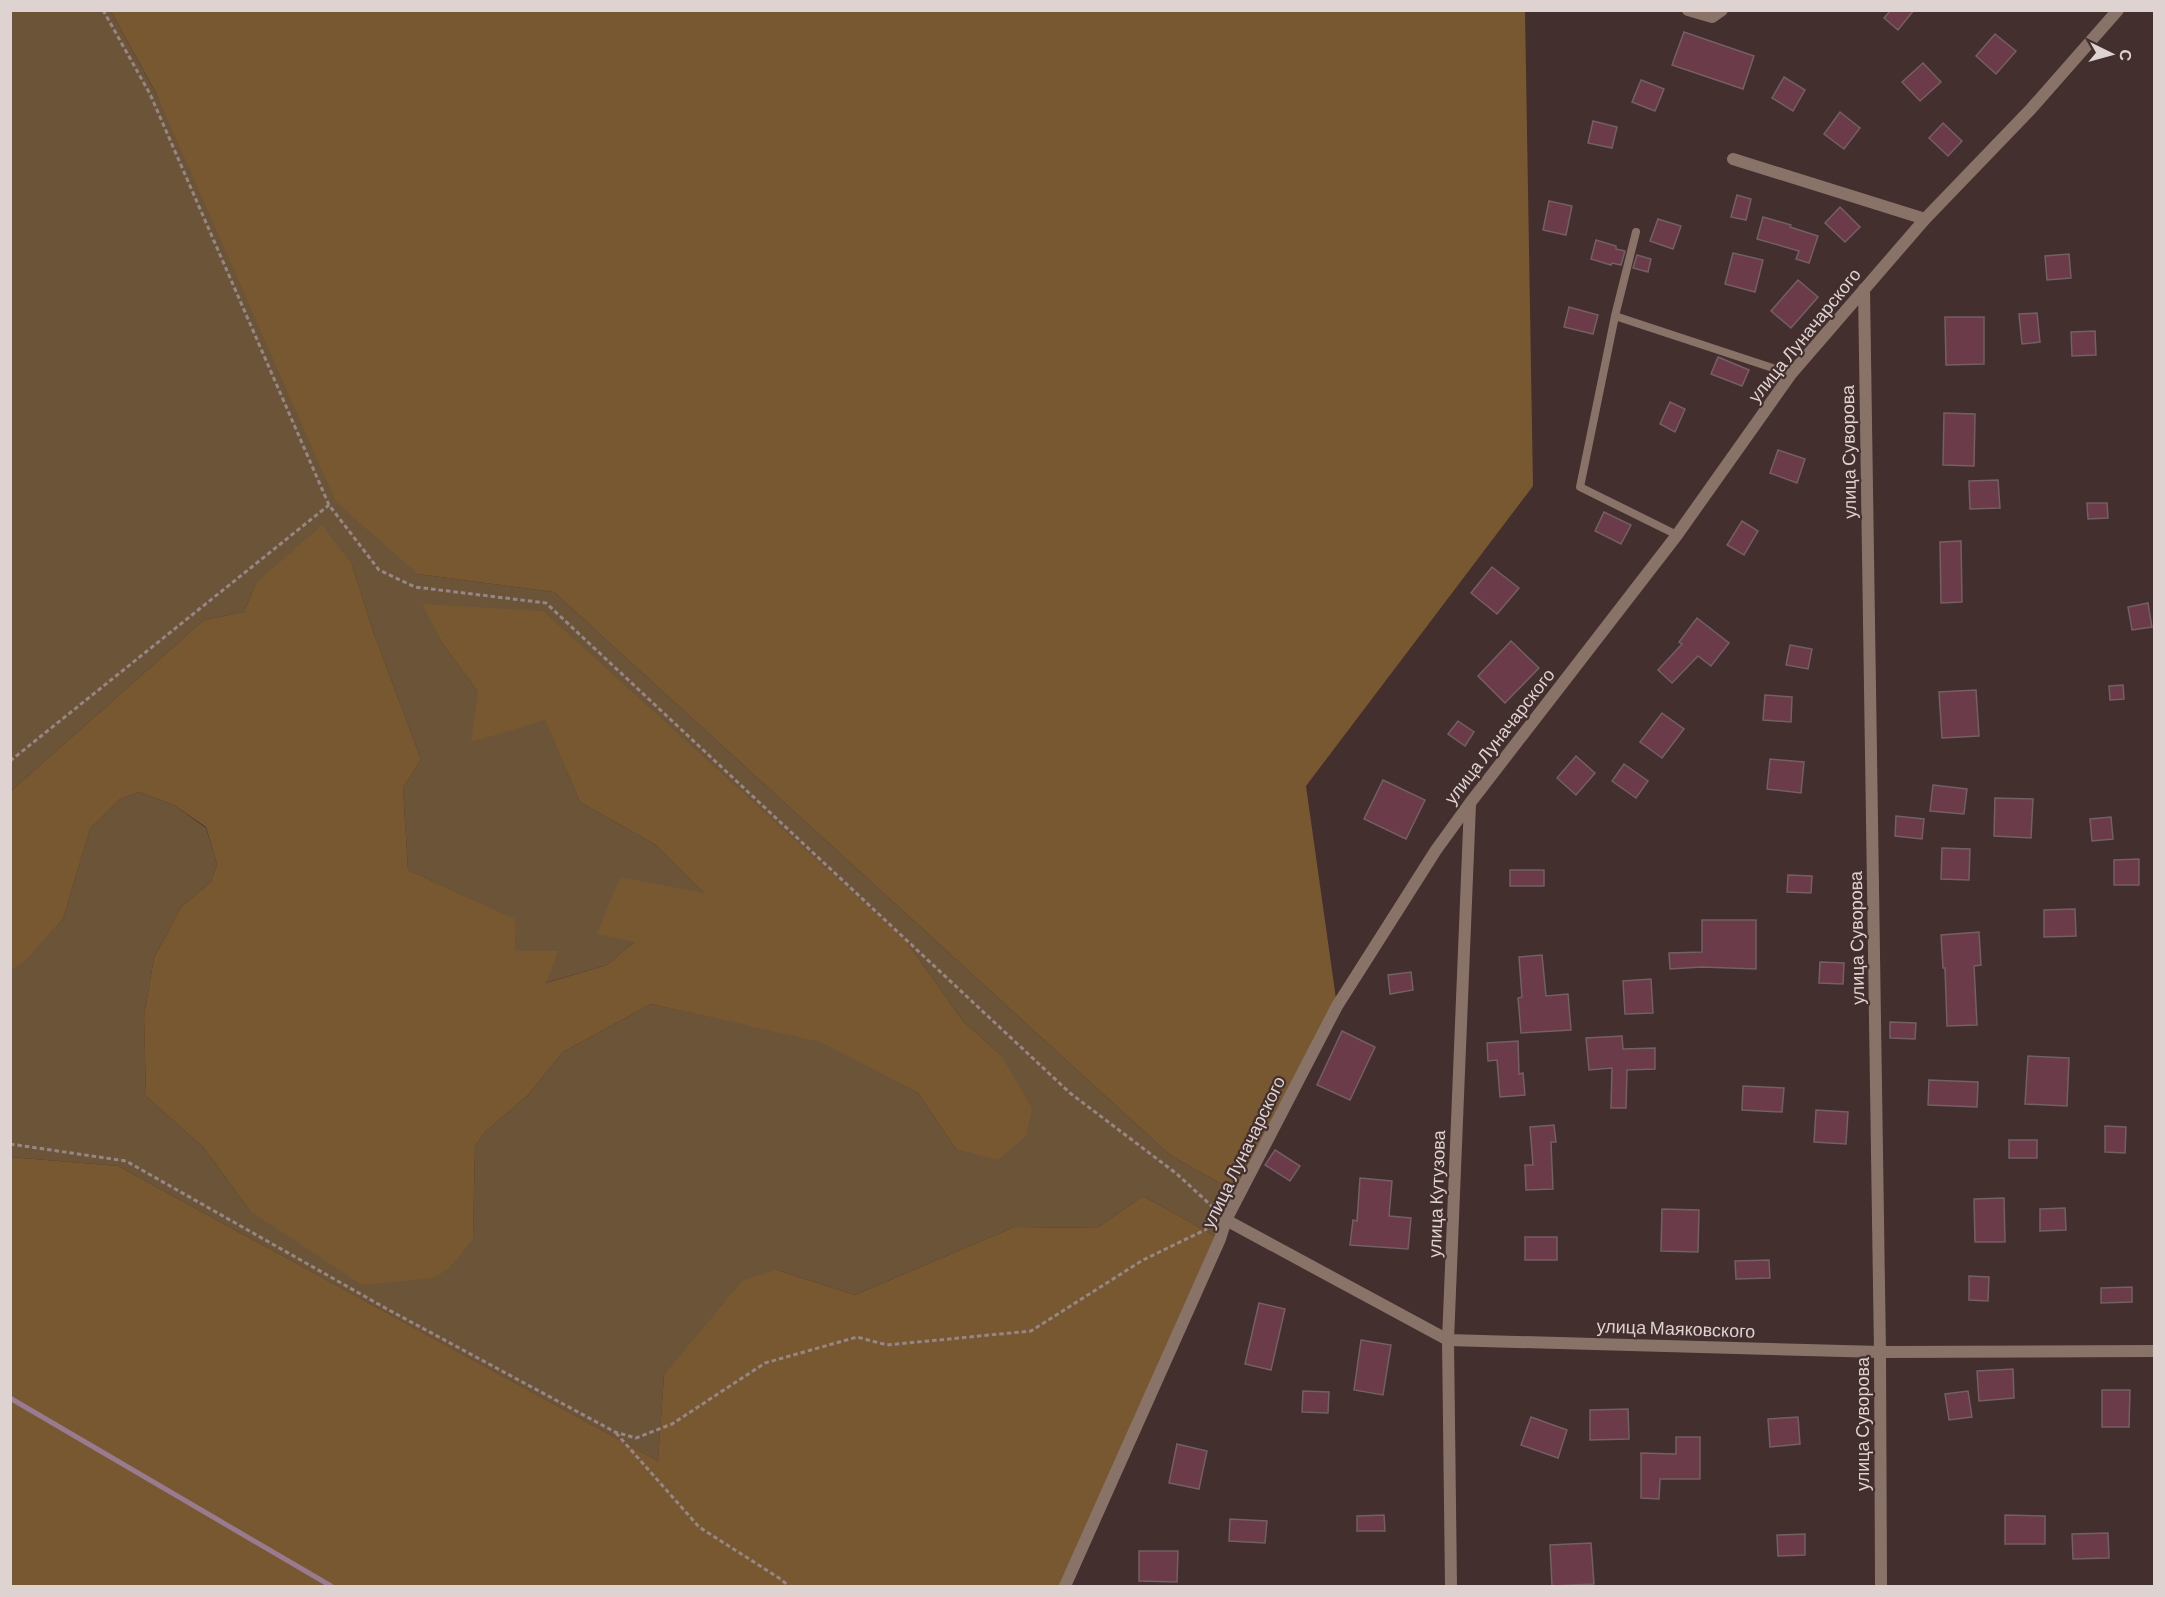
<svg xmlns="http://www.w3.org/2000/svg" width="2165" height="1597" font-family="Barlow,sans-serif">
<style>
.green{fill:#6c5439}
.forest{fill:#785831}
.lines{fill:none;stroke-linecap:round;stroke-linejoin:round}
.stream{stroke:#9a7a8f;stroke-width:5}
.building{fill:#6b3b4a;stroke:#735f64;stroke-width:1.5}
.path{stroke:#968685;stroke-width:3;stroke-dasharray:4.5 3;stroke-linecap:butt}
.service{stroke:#897369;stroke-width:8}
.minor{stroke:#897369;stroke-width:12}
.labels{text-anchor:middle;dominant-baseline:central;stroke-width:4.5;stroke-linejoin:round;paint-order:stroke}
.street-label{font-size:18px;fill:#dfd3d2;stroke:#422f2e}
</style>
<rect width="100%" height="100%" fill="#422f2e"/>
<!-- green -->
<path class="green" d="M 11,11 L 111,11 L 418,574 L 554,592 L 1170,1155 L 1239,1194 L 1220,1239 L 1143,1196 L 1097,1228 L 1014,1227 L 855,1295 L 777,1270 L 664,1375 L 658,1461 L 118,1166 L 11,1157 L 11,971 L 24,961 L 63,919 L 90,829 L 120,799 L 139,792 L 174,805 L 206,828 L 217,864 L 211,882 L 181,907 L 154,958 L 144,1016 L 146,1096 L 204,1148 L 250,1211 L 473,1239 L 475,1146 L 486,1131 L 527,1096 L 563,1052 L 651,1004 L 821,1041 L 918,1093 L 956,1149 L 1001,1055 L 963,1021 L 906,941 L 423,604 L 443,644 L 478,692 L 545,719 L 580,802 L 656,845 L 705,894 L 635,941 L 607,965 L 545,983 L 559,951 L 516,951 L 514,919 L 408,870 L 403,788 L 421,759 L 373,631 L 352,565 L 256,583 L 244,612 L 204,620 L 11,791 Z"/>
<!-- forest -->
<g class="forest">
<path d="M 111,11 L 1525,11 L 1533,486 L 1306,786 L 1337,1006 L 1239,1194 L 1170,1155 L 554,592 L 418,574 L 336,502 L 156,93 Z"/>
<path d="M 322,525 L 352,565 L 373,631 L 421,759 L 403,788 L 408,870 L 515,919 L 516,951 L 559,951 L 546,983 L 607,965 L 634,942 L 597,934 L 620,877 L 704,893 L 656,845 L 580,802 L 545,720 L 471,742 L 478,692 L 443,644 L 422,604 L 543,611 L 906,941 L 963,1021 L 1001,1055 L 1032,1108 L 1026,1136 L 998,1160 L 956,1149 L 918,1093 L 821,1042 L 651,1004 L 563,1052 L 527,1096 L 486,1131 L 475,1146 L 473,1239 L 449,1268 L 434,1278 L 362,1285 L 250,1211 L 204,1148 L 146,1096 L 144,1016 L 154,958 L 181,907 L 211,882 L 217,864 L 206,827 L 174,805 L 139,792 L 120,799 L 90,829 L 63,919 L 24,962 L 11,971 L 11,791 L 204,620 L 244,612 L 256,583 Z"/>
<path d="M 10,1157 L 118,1166 L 658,1461 L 664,1375 L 743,1280 L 777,1270 L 855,1295 L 1014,1227 L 1097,1228 L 1143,1196 L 1220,1239 L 1065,1586 L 11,1586 Z"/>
</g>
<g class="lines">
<!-- stream -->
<path class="stream" d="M 10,1398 L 331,1586"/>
</g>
<!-- building -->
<g class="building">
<path d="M 1891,10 L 1914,10 L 1898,30 L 1884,18 Z"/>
<path d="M 1684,32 L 1754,56 L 1743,89 L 1672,65 Z"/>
<path d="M 1995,34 L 2016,51 L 1996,74 L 1976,56 Z"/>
<path d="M 1923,63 L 1941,82 L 1920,101 L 1902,82 Z"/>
<path d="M 1784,77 L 1805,90 L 1793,111 L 1772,98 Z"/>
<path d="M 1641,80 L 1664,89 L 1655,111 L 1632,102 Z"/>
<path d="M 1840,112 L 1860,128 L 1844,149 L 1824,134 Z"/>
<path d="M 1593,121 L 1617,127 L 1612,148 L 1588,143 Z"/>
<path d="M 1943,123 L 1962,141 L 1948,156 L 1929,138 Z"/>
<path d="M 1737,195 L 1751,199 L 1746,220 L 1731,217 Z"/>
<path d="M 1549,201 L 1572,206 L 1566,235 L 1543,230 Z"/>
<path d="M 1840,207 L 1860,227 L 1845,242 L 1825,223 Z"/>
<path d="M 1763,217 L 1791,225 L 1790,227 L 1818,236 L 1809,263 L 1796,259 L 1799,251 L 1757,239 Z"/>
<path d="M 1658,219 L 1681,226 L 1673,249 L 1650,241 Z"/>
<path d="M 1596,240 L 1616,246 L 1616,249 L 1625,251 L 1621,265 L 1612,263 L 1611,265 L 1591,259 Z"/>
<path d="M 1733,253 L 1763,260 L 1755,292 L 1725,284 Z"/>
<path d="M 2069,254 L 2071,278 L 2047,280 L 2045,256 Z"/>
<path d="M 1637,255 L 1651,259 L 1648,272 L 1633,268 Z"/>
<path d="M 1798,280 L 1818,297 L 1791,328 L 1771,311 Z"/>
<path d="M 1569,307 L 1598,315 L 1593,334 L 1564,327 Z"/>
<path d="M 2037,313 L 2040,342 L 2022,344 L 2019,314 Z"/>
<path d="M 1945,317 L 1984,317 L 1984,364 L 1946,365 Z"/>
<path d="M 2095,331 L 2096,355 L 2072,356 L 2071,332 Z"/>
<path d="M 1718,357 L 1749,370 L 1742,386 L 1711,374 Z"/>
<path d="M 1670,402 L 1685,409 L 1675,432 L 1660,424 Z"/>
<path d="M 1944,413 L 1975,414 L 1974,466 L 1943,465 Z"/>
<path d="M 1778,450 L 1805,459 L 1797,483 L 1770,473 Z"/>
<path d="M 1998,480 L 2000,508 L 1970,509 L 1969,481 Z"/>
<path d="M 2087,503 L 2107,503 L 2108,518 L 2088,519 Z"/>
<path d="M 1604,512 L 1631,525 L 1621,544 L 1595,531 Z"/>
<path d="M 1742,521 L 1758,531 L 1744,555 L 1727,545 Z"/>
<path d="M 1961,541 L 1962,602 L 1941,603 L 1940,542 Z"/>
<path d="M 1492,567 L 1519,588 L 1497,614 L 1471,593 Z"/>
<path d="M 2148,603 L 2152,627 L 2132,630 L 2128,607 Z"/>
<path d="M 1697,618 L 1729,643 L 1711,666 L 1698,656 L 1672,683 L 1658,670 L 1682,644 L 1679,642 Z"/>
<path d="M 1511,641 L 1539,668 L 1505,703 L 1478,676 Z"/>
<path d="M 1790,645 L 1812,649 L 1808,669 L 1786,665 Z"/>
<path d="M 2123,685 L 2124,699 L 2110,700 L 2109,686 Z"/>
<path d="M 1976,690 L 1979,736 L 1942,738 L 1939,692 Z"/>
<path d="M 1765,695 L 1792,697 L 1791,722 L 1763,720 Z"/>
<path d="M 1662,713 L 1684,729 L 1662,758 L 1640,742 Z"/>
<path d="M 1458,721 L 1474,732 L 1465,746 L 1448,734 Z"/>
<path d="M 1576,756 L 1595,773 L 1576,795 L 1557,778 Z"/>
<path d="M 1770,759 L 1804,762 L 1801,793 L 1767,789 Z"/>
<path d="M 1624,764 L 1648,781 L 1636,798 L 1612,781 Z"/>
<path d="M 1383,780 L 1425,800 L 1406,839 L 1364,819 Z"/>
<path d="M 1933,785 L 1967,789 L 1964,814 L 1930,811 Z"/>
<path d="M 1995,798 L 2033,799 L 2031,838 L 1994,836 Z"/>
<path d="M 1896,816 L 1924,819 L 1922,839 L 1895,836 Z"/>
<path d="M 2111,817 L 2113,839 L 2092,841 L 2090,819 Z"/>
<path d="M 1942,848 L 1970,849 L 1969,880 L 1941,879 Z"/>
<path d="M 2139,859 L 2139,885 L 2114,885 L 2114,860 Z"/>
<rect x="1510" y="870" width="34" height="16"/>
<path d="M 1788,875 L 1812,876 L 1811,893 L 1787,892 Z"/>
<path d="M 2075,909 L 2076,936 L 2044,937 L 2044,910 Z"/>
<path d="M 1702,920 L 1756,920 L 1756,969 L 1702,967 L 1670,969 L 1669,953 L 1702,952 Z"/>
<path d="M 1979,932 L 1981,965 L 1974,966 L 1977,1025 L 1947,1026 L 1945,968 L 1943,968 L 1941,935 Z"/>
<path d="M 1542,955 L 1546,996 L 1568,994 L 1571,1030 L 1521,1033 L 1518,998 L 1522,997 L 1519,957 Z"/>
<path d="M 1820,962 L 1844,963 L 1843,984 L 1819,983 Z"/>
<path d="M 1411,972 L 1413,990 L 1390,994 L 1388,975 Z"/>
<path d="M 1651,979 L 1653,1013 L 1625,1014 L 1623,981 Z"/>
<path d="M 1890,1022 L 1916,1023 L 1915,1039 L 1890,1038 Z"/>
<path d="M 1342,1031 L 1375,1047 L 1350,1100 L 1317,1085 Z"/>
<path d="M 1622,1036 L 1623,1049 L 1655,1048 L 1655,1069 L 1627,1070 L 1626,1108 L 1611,1108 L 1612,1068 L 1589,1070 L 1586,1038 Z"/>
<path d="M 1518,1041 L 1519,1074 L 1523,1073 L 1525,1095 L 1500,1097 L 1497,1060 L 1488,1061 L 1487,1043 Z"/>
<path d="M 2028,1056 L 2069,1058 L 2067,1106 L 2025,1104 Z"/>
<path d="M 1929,1080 L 1978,1082 L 1977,1107 L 1928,1105 Z"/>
<path d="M 1743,1086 L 1784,1088 L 1782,1112 L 1742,1110 Z"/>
<path d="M 1816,1110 L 1848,1112 L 1846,1144 L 1814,1142 Z"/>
<path d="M 1554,1125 L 1556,1142 L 1551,1142 L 1553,1189 L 1526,1190 L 1525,1165 L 1533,1165 L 1530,1127 Z"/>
<path d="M 2105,1126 L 2126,1127 L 2125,1153 L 2105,1152 Z"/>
<rect x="2009" y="1140" width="28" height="18"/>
<path d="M 1275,1150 L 1300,1166 L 1290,1181 L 1265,1165 Z"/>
<path d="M 1360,1178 L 1392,1181 L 1389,1216 L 1411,1218 L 1408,1249 L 1350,1245 L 1353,1220 L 1357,1221 Z"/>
<path d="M 2004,1198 L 2005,1242 L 1975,1242 L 1974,1199 Z"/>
<path d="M 2065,1208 L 2066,1230 L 2040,1231 L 2040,1209 Z"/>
<path d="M 1662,1209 L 1699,1210 L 1698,1252 L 1661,1251 Z"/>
<rect x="1525" y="1237" width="32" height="23"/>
<path d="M 1769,1260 L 1770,1278 L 1736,1279 L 1735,1261 Z"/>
<path d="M 1969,1276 L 1989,1277 L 1988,1301 L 1969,1300 Z"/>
<path d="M 2132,1287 L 2132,1302 L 2101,1303 L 2101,1288 Z"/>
<path d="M 1259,1303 L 1285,1309 L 1271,1370 L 1245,1364 Z"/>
<path d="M 1361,1340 L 1391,1345 L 1383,1395 L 1354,1390 Z"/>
<path d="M 2013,1369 L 2014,1398 L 1979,1401 L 1977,1371 Z"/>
<path d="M 2102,1390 L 2130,1390 L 2129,1427 L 2102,1427 Z"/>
<path d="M 1303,1391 L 1329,1392 L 1328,1413 L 1302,1412 Z"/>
<path d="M 1968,1391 L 1972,1417 L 1949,1420 L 1945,1394 Z"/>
<path d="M 1628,1409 L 1629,1439 L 1590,1440 L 1590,1410 Z"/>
<path d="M 1531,1417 L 1567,1430 L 1558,1458 L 1521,1445 Z"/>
<path d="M 1798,1417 L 1800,1444 L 1770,1447 L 1768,1419 Z"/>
<path d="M 1676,1437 L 1700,1437 L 1700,1479 L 1660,1479 L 1659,1499 L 1641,1498 L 1641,1453 L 1676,1454 Z"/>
<path d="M 1177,1444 L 1207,1451 L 1199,1489 L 1169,1483 Z"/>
<path d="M 1384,1515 L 1385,1531 L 1357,1531 L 1357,1516 Z"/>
<path d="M 2005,1515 L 2045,1516 L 2045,1544 L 2005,1544 Z"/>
<path d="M 1230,1519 L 1267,1521 L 1265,1543 L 1229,1541 Z"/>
<path d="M 2108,1533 L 2109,1558 L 2073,1559 L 2072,1534 Z"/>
<path d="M 1805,1534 L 1805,1555 L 1778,1556 L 1777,1535 Z"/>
<path d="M 1591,1543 L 1594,1584 L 1552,1586 L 1550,1545 Z"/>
<path d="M 1139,1551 L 1178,1551 L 1177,1582 L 1139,1581 Z"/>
</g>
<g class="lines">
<!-- path -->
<g class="path">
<path d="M 103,10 L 150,94 L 329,505 L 379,570 L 415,587 L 546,603 L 1070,1093 L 1177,1174 L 1216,1210"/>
<path d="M 10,761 L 329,505"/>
<path d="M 10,1144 L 126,1161 L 387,1309 L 615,1432 L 636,1438 L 672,1424 L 765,1363 L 857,1337 L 887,1345 L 1031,1331 L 1143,1260 L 1207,1229"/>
<path d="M 616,1433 L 699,1527 L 779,1578 L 789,1586"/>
</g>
<!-- service -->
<g class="service">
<path d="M 1636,232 L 1615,316 L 1580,487 L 1677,535"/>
<path d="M 1615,316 L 1791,374"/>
</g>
<!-- minor -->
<g class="minor">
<path d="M 1688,10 L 1712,17 L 1722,10"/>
<path d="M 1733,159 L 1925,219"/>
<path d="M 1864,289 L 1880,1352 L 1881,1586"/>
<path d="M 1226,1220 L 1448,1340 L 1880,1352 L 2154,1351"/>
<path d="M 1065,1586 L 1220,1239 L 1226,1220 L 1337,1006 L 1436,850 L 1470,803 L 1677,535 L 1791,374 L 1925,219 L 2030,110 L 2118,10"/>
<path d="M 1451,1586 L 1448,1340 L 1470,804"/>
</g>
</g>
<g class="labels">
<!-- street labels -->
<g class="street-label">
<text transform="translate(1804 335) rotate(-51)">улица Луначарского</text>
<text transform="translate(1848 452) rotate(-91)">улица Суворова</text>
<text transform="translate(1499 736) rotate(-52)">улица Луначарского</text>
<text transform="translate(1856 938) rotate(-91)">улица Суворова</text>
<text transform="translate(1243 1152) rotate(-64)">улица Луначарского</text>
<text transform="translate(1436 1194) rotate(-88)">улица Кутузова</text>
<text transform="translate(1676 1328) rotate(2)">улица Маяковского</text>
<text transform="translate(1862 1424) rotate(-90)">улица Суворова</text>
</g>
</g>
<!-- border -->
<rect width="2165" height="1597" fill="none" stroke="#dfd3d2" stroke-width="24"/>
<!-- north arrow -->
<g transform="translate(2111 54) rotate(95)" stroke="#422f2e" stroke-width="4.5" paint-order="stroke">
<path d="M0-4.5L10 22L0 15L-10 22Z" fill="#dfd3d2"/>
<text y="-9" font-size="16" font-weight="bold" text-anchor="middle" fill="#dfd3d2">С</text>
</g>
</svg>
